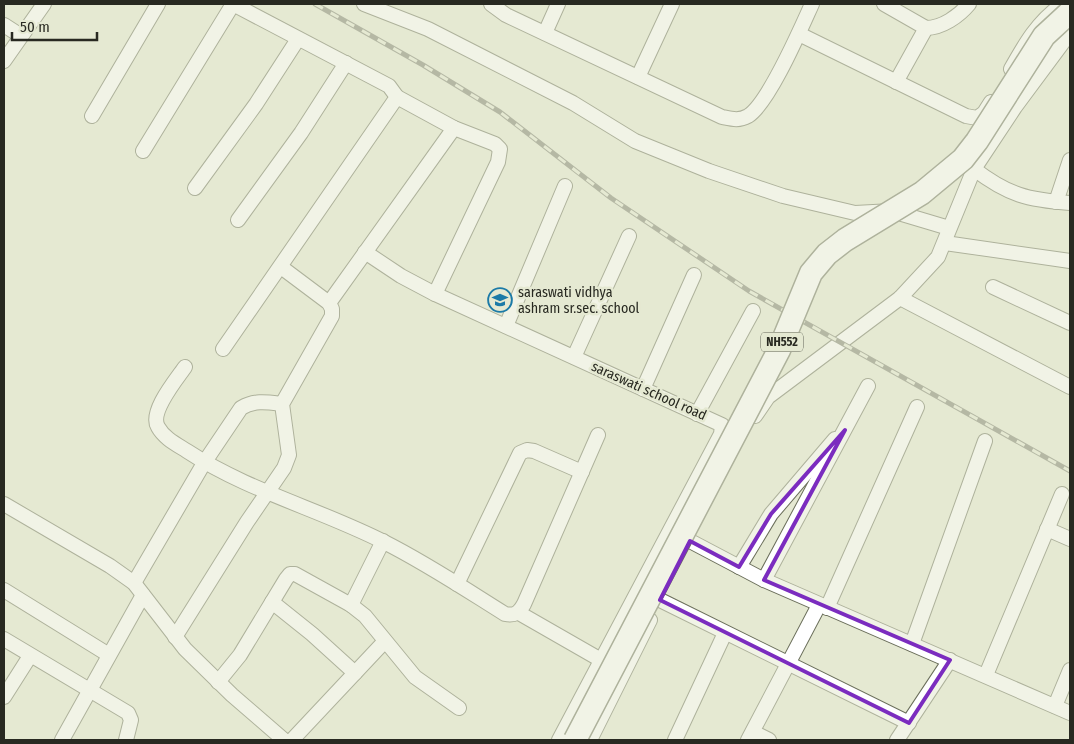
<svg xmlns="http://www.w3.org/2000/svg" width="1074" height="744" font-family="'Fira Sans Condensed',sans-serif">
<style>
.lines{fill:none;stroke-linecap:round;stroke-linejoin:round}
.minor-casing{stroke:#6b6f5b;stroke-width:16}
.minor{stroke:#fff;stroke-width:14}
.rail-casing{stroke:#7a7d6e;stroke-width:5}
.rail{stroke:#e5e9d2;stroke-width:3;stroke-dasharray:9;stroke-linecap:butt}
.trunk-bridge-casing{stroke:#6b6f5b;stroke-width:25;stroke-linecap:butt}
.trunk-bridge{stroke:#fff;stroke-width:22}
.marked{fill:none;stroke:#7b2cbf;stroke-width:4;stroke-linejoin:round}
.labels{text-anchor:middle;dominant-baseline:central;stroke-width:5;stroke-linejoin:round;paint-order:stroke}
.shield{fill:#e5e9d2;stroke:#616356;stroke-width:1}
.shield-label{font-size:12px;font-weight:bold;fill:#282921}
.poi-label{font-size:14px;fill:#282921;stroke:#e5e9d2;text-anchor:start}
.street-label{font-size:14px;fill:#282921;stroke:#e5e9d2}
</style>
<rect width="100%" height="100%" fill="#e5e9d2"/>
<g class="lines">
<!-- minor casing -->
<g class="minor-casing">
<g id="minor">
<path d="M 364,4 L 428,29 L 573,103 L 635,141 L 709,171 L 783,196 L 855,213 L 892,211 L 949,228"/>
<path d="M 491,4 L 506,15 L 722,117 C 732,119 739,121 748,116 C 769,103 801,28 812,4"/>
<path d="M 884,4 L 926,28 C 942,28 959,16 969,4"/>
<path d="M 4,25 L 21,36"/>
<path d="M 545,33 L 558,4"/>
<path d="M 799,34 L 966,116 L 977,118 L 984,113 L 991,102"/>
<path d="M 4,61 L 44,4"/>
<path d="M 1011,69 C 1025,44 1038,21 1063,4"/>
<path d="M 638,77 L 672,4"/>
<path d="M 896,82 L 926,28"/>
<path d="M 397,97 L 454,128 L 495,144 L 500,149 L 498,162 L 435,294"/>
<path d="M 92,116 L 158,4"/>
<path d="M 143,151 L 233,4"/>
<path d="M 974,169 C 1008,195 1028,200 1070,203"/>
<path d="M 195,188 L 256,104 L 298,39"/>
<path d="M 1056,202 L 1070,160"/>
<path d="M 238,220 L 301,133 L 346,63"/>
<path d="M 945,243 L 1070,261"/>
<path d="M 365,252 L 401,276 L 435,294 L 722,425 L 721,434 L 559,740"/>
<path d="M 993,287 L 1070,323"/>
<path d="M 900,298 L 1070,387"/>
<path d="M 329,303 L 454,128"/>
<path d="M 506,326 L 565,186"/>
<path d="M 223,349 L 397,97 L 389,86 L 233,4"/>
<path d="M 574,357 L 629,236"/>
<path d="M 185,367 C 176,380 149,412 158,427 C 164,438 176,444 187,451 C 248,491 319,509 384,542 C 426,563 465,589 505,614 C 515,616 519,613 524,604 L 598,435"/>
<path d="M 643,389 L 694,275"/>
<path d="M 697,414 L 753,311"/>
<path d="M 755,416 L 768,397 L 900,298 L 938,257 L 974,169 L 1015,107 L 1070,33"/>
<path d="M 4,504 L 110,566 L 134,583 L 185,649 L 232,695 L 284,740"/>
<path d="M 1047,529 L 1070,539"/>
<path d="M 690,541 L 764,580 L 1070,713"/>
<path d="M 739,567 L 771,514 L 835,439"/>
<path d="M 764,580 L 868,386"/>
<path d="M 134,583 L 204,463 L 241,408 C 255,400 266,402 282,404"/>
<path d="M 457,584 L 520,453 L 527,450 L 534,451 L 582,472"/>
<path d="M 4,590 L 109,655"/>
<path d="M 660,600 L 909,723"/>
<path d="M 272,602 L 312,634 L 355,673"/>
<path d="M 351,605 L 383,541"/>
<path d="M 827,608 L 917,407"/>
<path d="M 519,613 L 601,660"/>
<path d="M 175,637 L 247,522 L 284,468 L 289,455 L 282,404 L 332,316 L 332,309 L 329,303 L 281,267"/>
<path d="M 4,639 L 128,713 L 131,720 L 126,740"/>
<path d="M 912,644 L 985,441"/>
<path d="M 986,675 L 1062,494"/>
<path d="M 218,682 L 240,655 L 286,579 L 290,574 L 295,574 L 351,605 L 365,616 L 415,677 L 459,708"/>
<path d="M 4,697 L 30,656"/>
<path d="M 1055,706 L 1070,670"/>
<path d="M 753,732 L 769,740"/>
<path d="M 62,740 L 143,595"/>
<path d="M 292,740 L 385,641"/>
<path d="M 590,740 L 650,620"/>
<path d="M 675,740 L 725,633"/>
<path d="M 748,740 L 819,605"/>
<path d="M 897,740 L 950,660"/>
</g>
</g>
<!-- minor -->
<use href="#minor" class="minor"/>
<!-- rail casing -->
<g class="rail-casing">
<path id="rail" d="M 315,4 L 423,65 L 500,112 L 611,198 L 749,291 L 1070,471"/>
</g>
<!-- rail -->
<use href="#rail" class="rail"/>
<!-- trunk-bridge casing -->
<g class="trunk-bridge-casing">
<path id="trunk-bridge" d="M 575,740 L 779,350 L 811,273 L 827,254 L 845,240 L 922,193 L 963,159 L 977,141 L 1044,36 L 1070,12"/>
</g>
<!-- trunk-bridge -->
<use href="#trunk-bridge" class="trunk-bridge"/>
</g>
<!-- marked area -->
<path d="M0 0H1074V744H0ZM 845,430 L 764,580 L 950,660 L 909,723 L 660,600 L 690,541 L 739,567 L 771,514 Z" fill="#e5e9d2" fill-opacity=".55" fill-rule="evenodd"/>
<path class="marked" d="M 845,430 L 764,580 L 950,660 L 909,723 L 660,600 L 690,541 L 739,567 L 771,514 Z"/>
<!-- icons -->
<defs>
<g id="school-ring" transform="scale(1.25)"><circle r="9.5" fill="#e5e9d2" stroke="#1b7aa7" stroke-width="1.5"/><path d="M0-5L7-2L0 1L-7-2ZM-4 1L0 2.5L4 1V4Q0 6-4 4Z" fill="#1b7aa7"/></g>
</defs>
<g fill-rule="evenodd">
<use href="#school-ring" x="500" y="300"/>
</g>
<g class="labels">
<!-- shield labels -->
<rect class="shield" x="761" y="332.5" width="42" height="19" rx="4"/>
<g class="shield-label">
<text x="782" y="342">NH552</text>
</g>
<!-- poi labels -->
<g class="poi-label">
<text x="518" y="292">saraswati vidhya<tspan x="518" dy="16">ashram sr.sec. school</tspan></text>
</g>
<!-- street labels -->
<g class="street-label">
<text transform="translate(649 391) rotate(24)">saraswati school road</text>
</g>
</g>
<!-- border -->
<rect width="1074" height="744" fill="none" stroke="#282921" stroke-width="10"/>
<!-- scale -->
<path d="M12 32v8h85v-8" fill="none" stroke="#282921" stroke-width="2.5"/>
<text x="20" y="32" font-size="15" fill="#282921" stroke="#e5e9d2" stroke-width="4" paint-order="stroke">50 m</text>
</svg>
